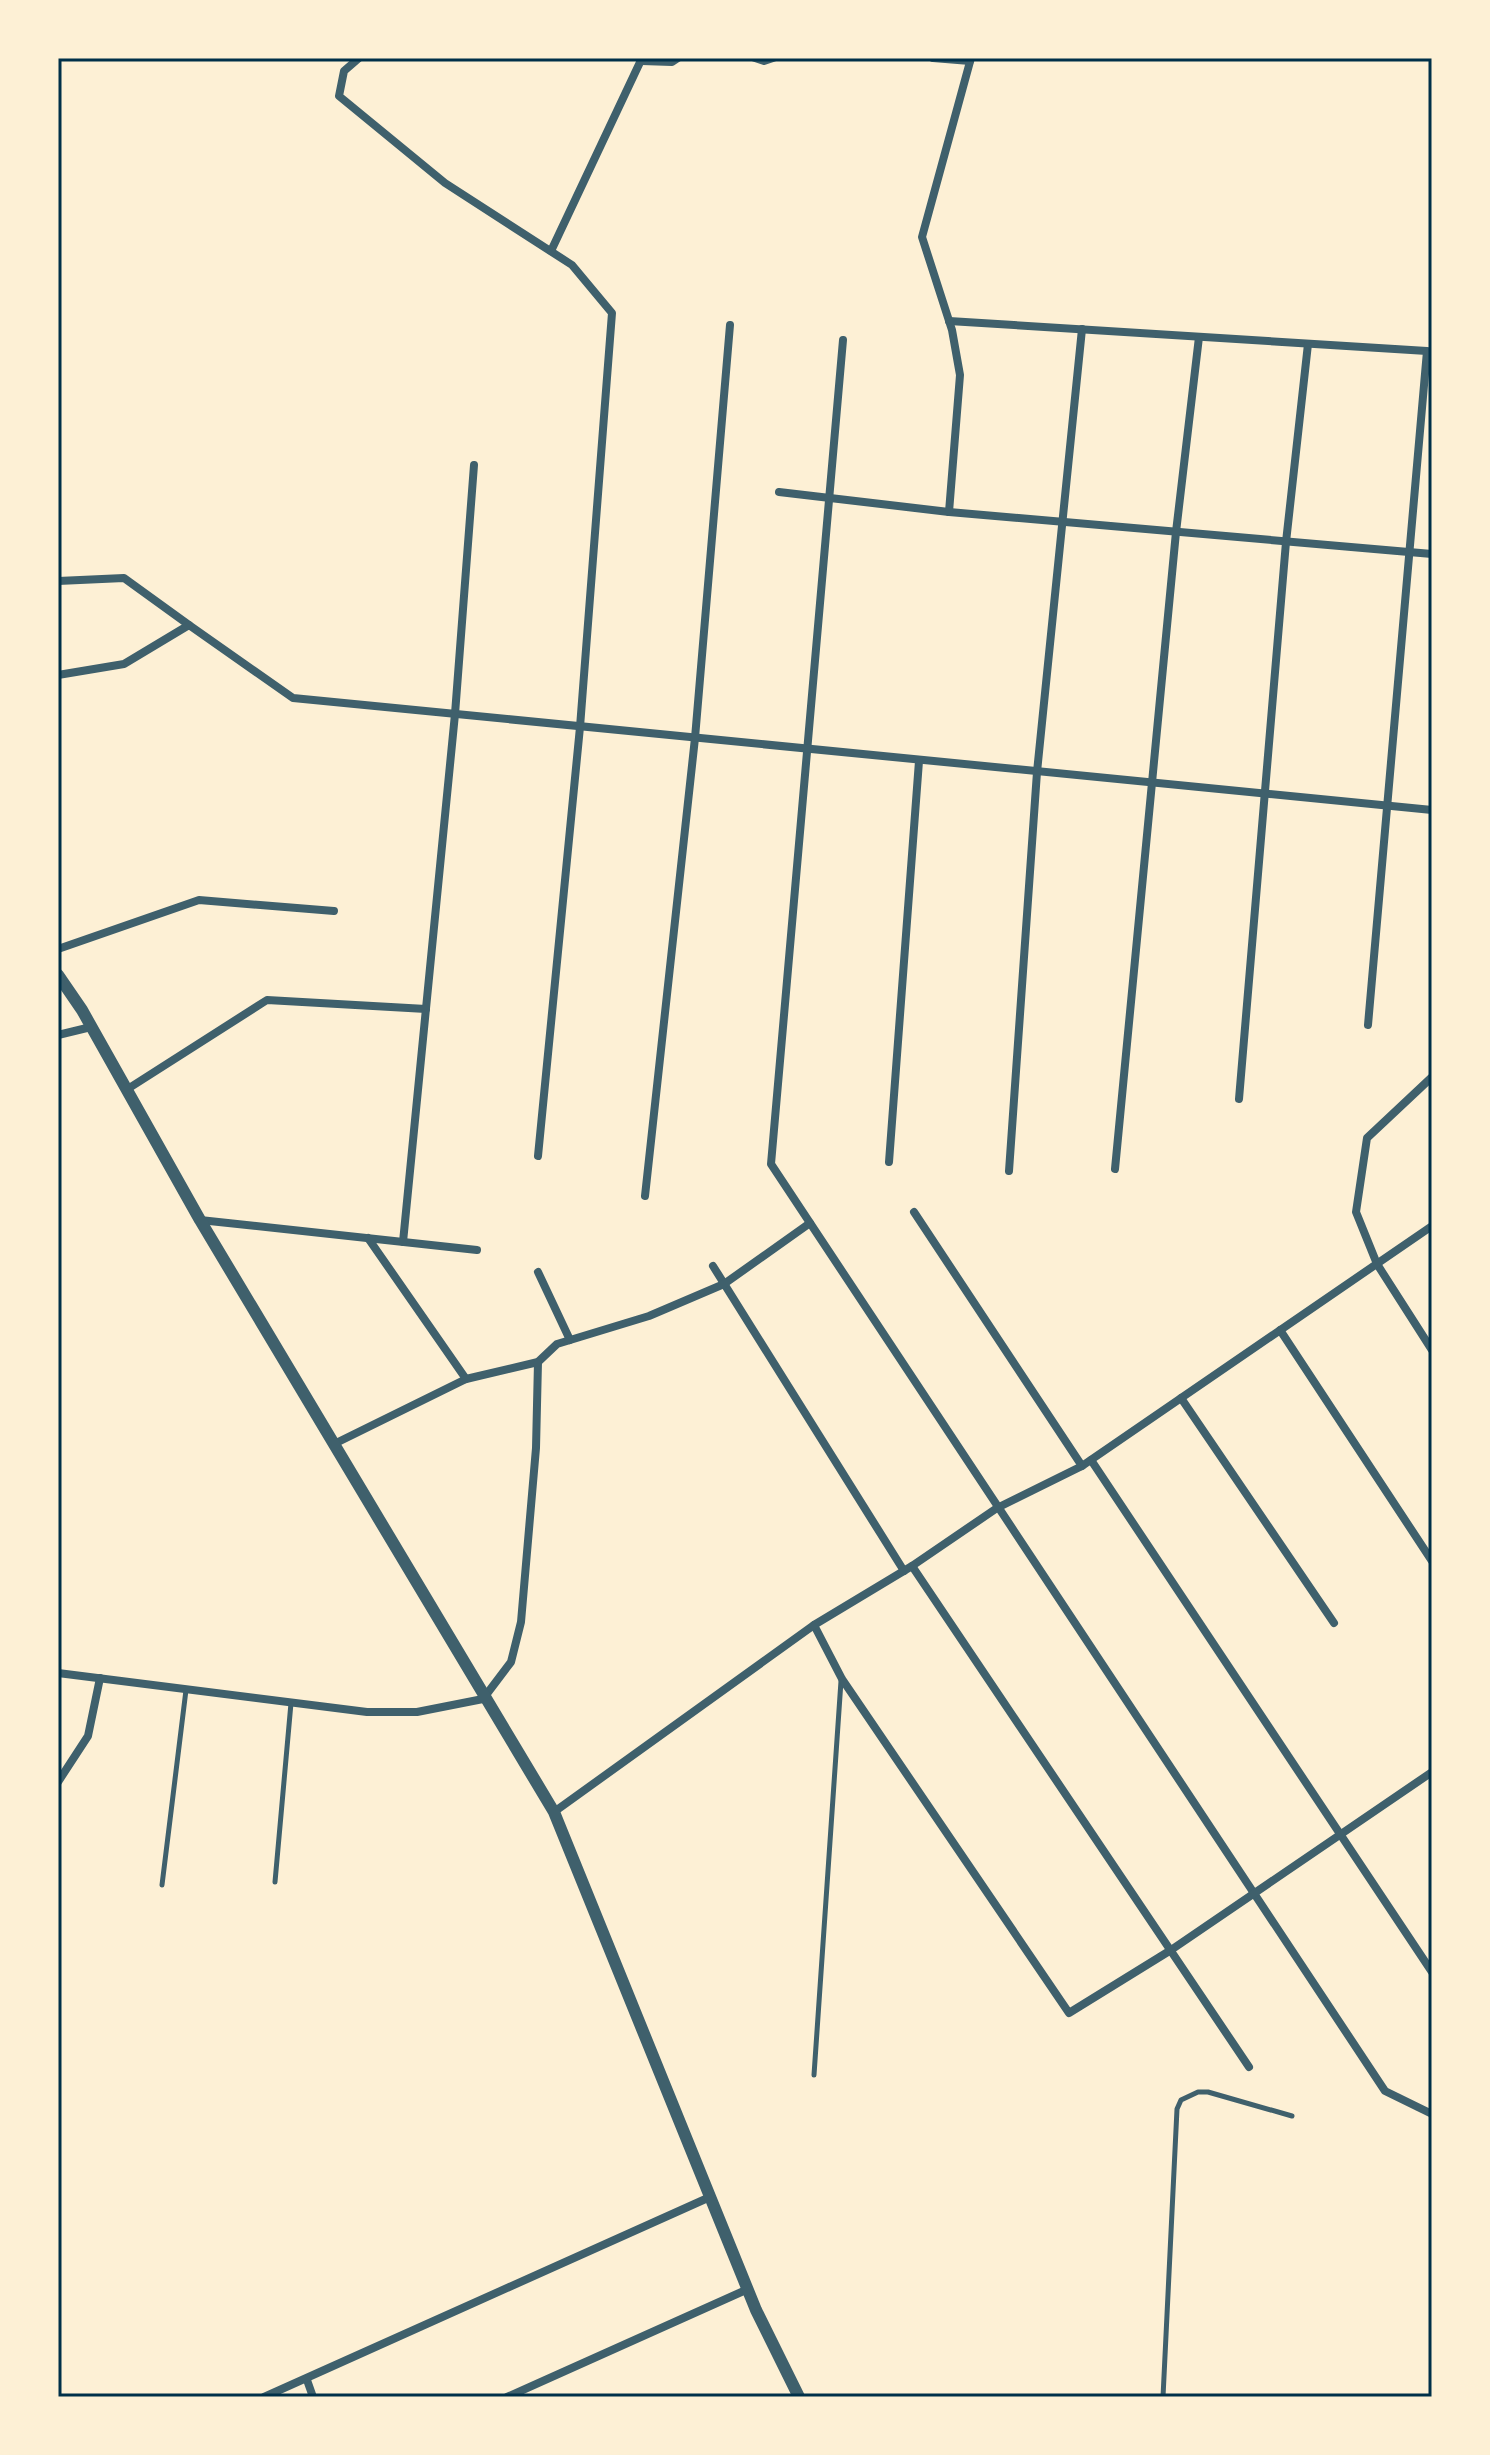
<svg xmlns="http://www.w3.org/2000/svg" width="1490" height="2455" font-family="'Noto Sans',sans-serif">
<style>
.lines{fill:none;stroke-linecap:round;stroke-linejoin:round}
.service{stroke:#3f606c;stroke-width:5}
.minor{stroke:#3f606c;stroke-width:8}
.tertiary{stroke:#3f606c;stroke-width:12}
.neatline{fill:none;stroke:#003049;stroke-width:3}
</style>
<rect width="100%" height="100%" fill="#fdf0d5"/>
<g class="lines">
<!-- service -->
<g class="service">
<path d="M 275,1882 L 291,1703"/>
<path d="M 162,1885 L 186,1690"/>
<path d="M 814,2075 L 841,1681"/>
<path d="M 1163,2397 L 1177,2109 L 1181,2100 L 1198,2092 L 1208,2092 L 1292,2116"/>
</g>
<!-- minor -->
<g class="minor">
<path d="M 359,58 L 344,71 L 339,96 L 445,183 L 572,265 L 612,313 L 580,727 L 538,1156"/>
<path d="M 755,58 L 764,61 L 773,58"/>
<path d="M 933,58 L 970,61"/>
<path d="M 642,61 L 672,62 L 678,58"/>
<path d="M 551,251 L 642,58"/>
<path d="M 949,321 L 1427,351 L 1368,1025"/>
<path d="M 843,340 L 771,1164 L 1385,2091 L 1432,2114"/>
<path d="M 779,492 L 949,512 L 1432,554"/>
<path d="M 949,512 L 960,375 L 952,330 L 922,237 L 971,58"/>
<path d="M 58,581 L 124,578 L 189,625"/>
<path d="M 58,675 L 124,664 L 189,625 L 293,698 L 1432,810"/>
<path d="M 58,949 L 199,900 L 334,911"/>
<path d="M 58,1035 L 91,1027"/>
<path d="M 1432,1077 L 1367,1138 L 1356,1212 L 1377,1264 L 1432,1350"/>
<path d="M 126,1090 L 267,1000 L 426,1009"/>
<path d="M 1239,1099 L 1286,542 L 1308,344"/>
<path d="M 889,1162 L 919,761"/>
<path d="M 1115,1169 L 1176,532 L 1199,337"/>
<path d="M 1009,1171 L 1037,772 L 1082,329"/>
<path d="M 645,1196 L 695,738 L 730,325"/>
<path d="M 914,1212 L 1082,1466"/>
<path d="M 200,1220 L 477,1250"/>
<path d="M 368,1238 L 466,1379"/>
<path d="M 403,1242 L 455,714 L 474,465"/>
<path d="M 713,1266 L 904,1571"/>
<path d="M 538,1272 L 570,1340"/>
<path d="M 1280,1330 L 1432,1561"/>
<path d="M 1181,1398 L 1334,1623"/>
<path d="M 334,1444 L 466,1379 L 538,1362 L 557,1344 L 649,1316 L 724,1284 L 810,1223"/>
<path d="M 1091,1460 L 1432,1972"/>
<path d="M 912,1566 L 1249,2067"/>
<path d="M 814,1625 L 842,1679 L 1069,2013 L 1171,1950 L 1432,1772"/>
<path d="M 58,1673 L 367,1712 L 417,1712 L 483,1699 L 511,1662 L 521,1622 L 536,1448 L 538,1362"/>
<path d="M 58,1782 L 88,1736 L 100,1678"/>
<path d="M 554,1812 L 814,1625 L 912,1566 L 997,1508 L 1082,1466 L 1432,1226"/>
<path d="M 307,2380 L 313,2397"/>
<path d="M 264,2397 L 710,2197"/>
<path d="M 507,2397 L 748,2289"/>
</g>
<!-- tertiary -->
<path class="tertiary" d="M 58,975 L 82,1010 L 200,1220 L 554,1812 L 756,2310 L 799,2397"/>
</g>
<!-- border -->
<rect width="1490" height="2455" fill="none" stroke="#fdf0d5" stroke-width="120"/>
<rect x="60" y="60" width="1370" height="2335" class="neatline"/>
</svg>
